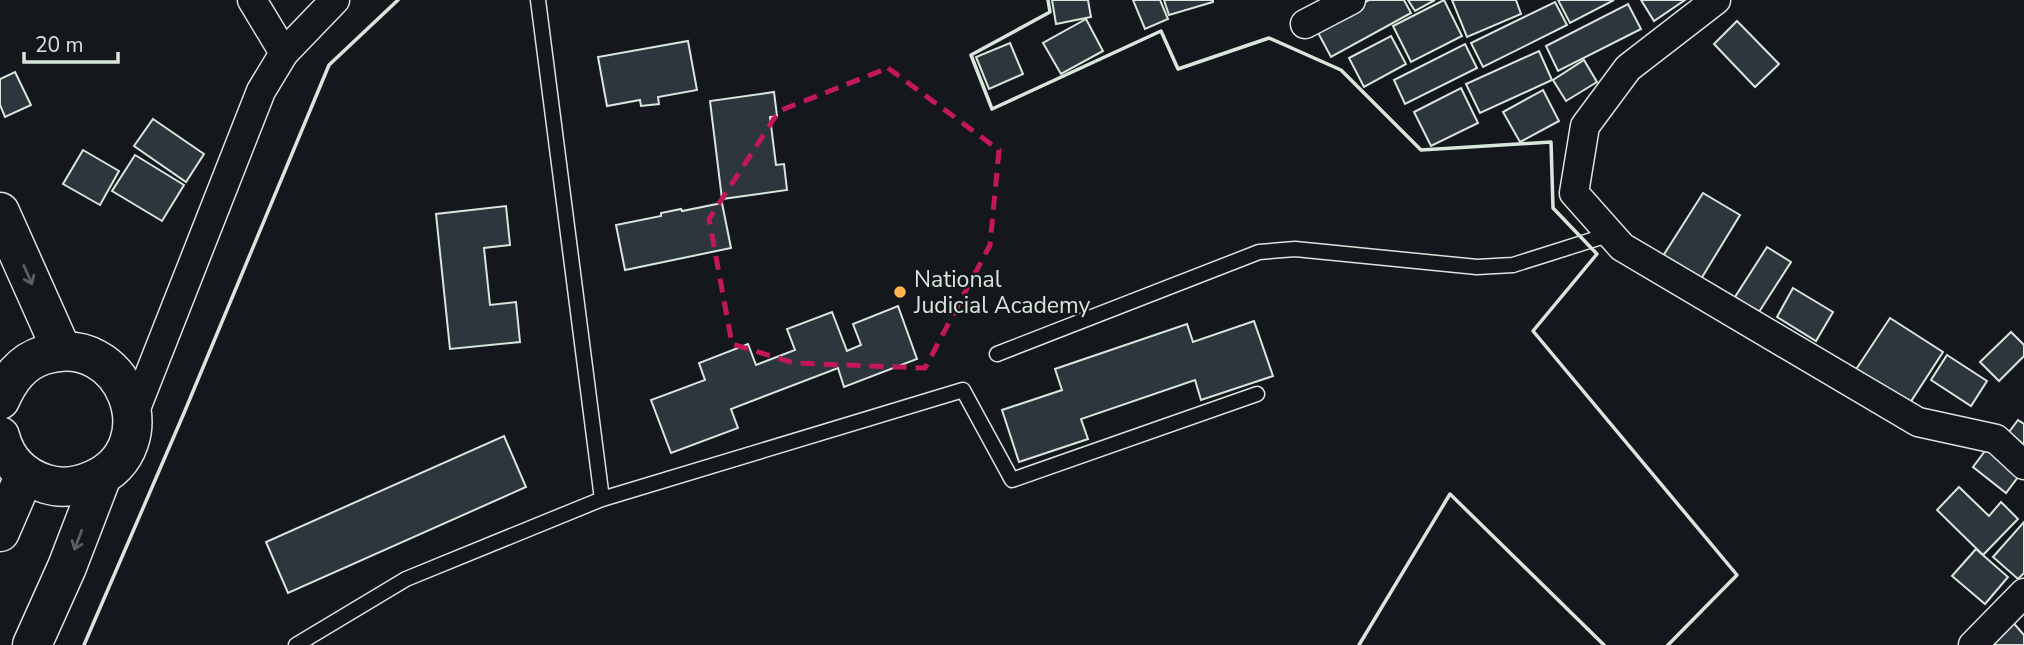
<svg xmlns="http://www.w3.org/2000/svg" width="2024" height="645" font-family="'Nunito Sans',sans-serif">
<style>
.building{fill:#2c363c;stroke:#d8e6dc;stroke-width:2}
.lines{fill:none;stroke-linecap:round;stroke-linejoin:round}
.lane-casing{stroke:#d8e6dc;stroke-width:17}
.street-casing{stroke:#d8e6dc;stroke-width:31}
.primary-casing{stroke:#d8e6dc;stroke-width:41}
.lane{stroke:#14181c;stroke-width:14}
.street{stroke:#14181c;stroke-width:28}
.primary{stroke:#14181c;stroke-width:38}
.wall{stroke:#d8e6dc;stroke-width:3.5}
.oneway{stroke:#59605f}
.marked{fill:none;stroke:#c2185b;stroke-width:5;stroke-dasharray:14 9;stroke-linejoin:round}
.poi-dot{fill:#ffb74d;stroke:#14181c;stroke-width:2.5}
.labels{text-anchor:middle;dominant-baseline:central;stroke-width:5;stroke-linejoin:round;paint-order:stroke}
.poi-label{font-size:23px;fill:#d8e6dc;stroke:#14181c;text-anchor:start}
</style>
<rect width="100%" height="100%" fill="#14181c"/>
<!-- building -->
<g class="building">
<path d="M 1052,0 L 1088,0 L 1091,17 L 1056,24 Z"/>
<path d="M 1133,0 L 1160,0 L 1168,19 L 1145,29 Z"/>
<path d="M 1164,0 L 1213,0 L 1213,2 L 1169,15 Z"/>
<path d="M 1369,0 L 1404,0 L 1411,13 L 1331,57 L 1316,29 Z"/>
<path d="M 1408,0 L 1435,0 L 1415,11 Z"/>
<path d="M 1444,0 L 1462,36 L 1411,62 L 1393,26 Z"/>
<path d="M 1452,0 L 1516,0 L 1521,14 L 1467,37 Z"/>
<path d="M 1558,0 L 1614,0 L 1570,23 Z"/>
<path d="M 1641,0 L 1685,0 L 1654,21 Z"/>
<path d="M 1555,2 L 1567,25 L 1483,67 L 1471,43 Z"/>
<path d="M 1628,4 L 1641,29 L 1558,71 L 1546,46 Z"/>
<path d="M 1086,19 L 1103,51 L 1061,74 L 1043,43 Z"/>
<path d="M 1737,21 L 1779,64 L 1755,87 L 1714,44 Z"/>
<path d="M 1391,36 L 1406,64 L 1364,87 L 1349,58 Z"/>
<path d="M 688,41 L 697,90 L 658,97 L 659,104 L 641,106 L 640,100 L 607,106 L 598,57 Z"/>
<path d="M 1010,43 L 1023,74 L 989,89 L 976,57 Z"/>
<path d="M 1465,44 L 1477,68 L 1405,104 L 1394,80 Z"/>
<path d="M 1539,51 L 1552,80 L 1480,113 L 1466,84 Z"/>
<path d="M 1584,60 L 1597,82 L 1566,101 L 1553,80 Z"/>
<path d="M 15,72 L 31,105 L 5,117 L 0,105 L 0,79 Z"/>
<path d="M 1461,88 L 1478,123 L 1431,146 L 1414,112 Z"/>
<path d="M 1543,90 L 1559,121 L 1520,142 L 1503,112 Z"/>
<path d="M 774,92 L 777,116 L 770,117 L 776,165 L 784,164 L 787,190 L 722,199 L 710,101 Z"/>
<path d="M 153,119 L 204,154 L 186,182 L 134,146 Z"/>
<path d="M 83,150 L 119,171 L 100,205 L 63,184 Z"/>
<path d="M 135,155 L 184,185 L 162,221 L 112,191 Z"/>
<path d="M 1703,193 L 1740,215 L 1701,279 L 1663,256 Z"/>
<path d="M 722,203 L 731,248 L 625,270 L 616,225 L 661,216 L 661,213 L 681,209 L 682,211 Z"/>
<path d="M 506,206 L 510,245 L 484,248 L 490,305 L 516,302 L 520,342 L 450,349 L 436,214 Z"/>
<path d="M 1767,247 L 1791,262 L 1759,312 L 1735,297 Z"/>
<path d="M 1793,288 L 1833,312 L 1816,341 L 1777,317 Z"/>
<path d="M 898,306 L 917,359 L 844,387 L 838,368 L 731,409 L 738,428 L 671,453 L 651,400 L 705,380 L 699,363 L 748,344 L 756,365 L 795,350 L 787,329 L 832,312 L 847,351 L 861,345 L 853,324 Z"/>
<path d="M 1890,318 L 1943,352 L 1906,409 L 1853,374 Z"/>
<path d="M 1254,321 L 1273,376 L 1201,400 L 1195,380 L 1081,419 L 1088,439 L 1019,462 L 1002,410 L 1062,390 L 1055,369 L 1187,324 L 1193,342 Z"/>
<path d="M 2011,332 L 2024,345 L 2024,356 L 1999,381 L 1980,362 Z"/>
<path d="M 1947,355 L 1987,381 L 1971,406 L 1931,380 Z"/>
<path d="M 2018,420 L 2024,424 L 2024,456 L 2003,440 Z"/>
<path d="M 504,436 L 526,487 L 288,593 L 266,542 Z"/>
<path d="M 1991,443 L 2024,469 L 2006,493 L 1973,467 Z"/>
<path d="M 1959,487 L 1989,516 L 2001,502 L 2018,519 L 1983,555 L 1937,510 Z"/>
<path d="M 2024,522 L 2024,573 L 2018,579 L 1993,557 Z"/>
<path d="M 1976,549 L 2008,577 L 1985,604 L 1952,576 Z"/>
<path d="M 2010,619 L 2024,635 L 2024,645 L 1989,645 Z"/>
</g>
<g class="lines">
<!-- lane casing -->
<g class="lane-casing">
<g id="lane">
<path d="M 538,0 L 602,499"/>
<path d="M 997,354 L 1259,252 L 1295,249 L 1477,267 L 1513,265 L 1611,234"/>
<path d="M 296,645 L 406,579 L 602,499 L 963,390 L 1012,480 L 1257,394"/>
</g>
</g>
<!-- street casing -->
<g class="street-casing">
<g id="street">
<path d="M 252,0 L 284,53"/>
<path d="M 1716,0 L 1628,68 L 1585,126 L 1574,193 L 1622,247 L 1918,422 L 1996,439 L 2024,465"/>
<path d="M 1305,24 L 1351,0"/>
<path d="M 133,416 L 261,91 L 284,53 L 335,0"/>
<path d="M 1973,645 L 2024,593"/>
</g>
</g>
<!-- primary casing -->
<g class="primary-casing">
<g id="primary">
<path d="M 0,212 L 62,351"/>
<path d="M 0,400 C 9,380 21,362 44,355 C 125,330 169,447 93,480 C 77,487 62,489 46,484 C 23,477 6,460 0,436"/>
<path d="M 0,532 L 25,474"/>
<path d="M 32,645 L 67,567 L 102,476"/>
</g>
</g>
<!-- lane -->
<use href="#lane" class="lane"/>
<!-- street -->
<use href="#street" class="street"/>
<!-- primary -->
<use href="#primary" class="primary"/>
<!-- wall -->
<g class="wall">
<path d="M 1048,0 L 1050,12 L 971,55 L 992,109 L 1161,31 L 1178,69 L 1269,38 L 1341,70 L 1421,150 L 1551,142 L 1553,208 L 1597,254 L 1533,331 L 1737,575 L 1668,645"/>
<path d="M 84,645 L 184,413 L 329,65 L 398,0"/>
<path d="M 1359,645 L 1450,494 L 1604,645"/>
</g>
</g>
<!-- one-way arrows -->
<defs><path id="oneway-shaft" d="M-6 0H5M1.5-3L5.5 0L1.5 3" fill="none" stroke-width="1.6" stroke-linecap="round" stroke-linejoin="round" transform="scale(1.75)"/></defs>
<g class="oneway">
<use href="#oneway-shaft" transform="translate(28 275) rotate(66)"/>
<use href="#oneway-shaft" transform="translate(78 540) rotate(111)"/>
</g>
<!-- marked area -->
<path class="marked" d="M 888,68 L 999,150 L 990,245 L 925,368 L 794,363 L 732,344 L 709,219 L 779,111 Z"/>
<!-- markers -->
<circle class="poi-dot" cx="900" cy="292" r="7"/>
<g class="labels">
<!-- poi labels -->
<g class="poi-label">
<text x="914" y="279">National<tspan x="914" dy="26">Judicial Academy</tspan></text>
</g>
</g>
<!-- scale -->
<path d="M24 52v10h94v-10" fill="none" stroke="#d8e6dc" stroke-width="3.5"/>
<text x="35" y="52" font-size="21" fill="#d8e6dc" stroke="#14181c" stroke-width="5" paint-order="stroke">20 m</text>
</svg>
